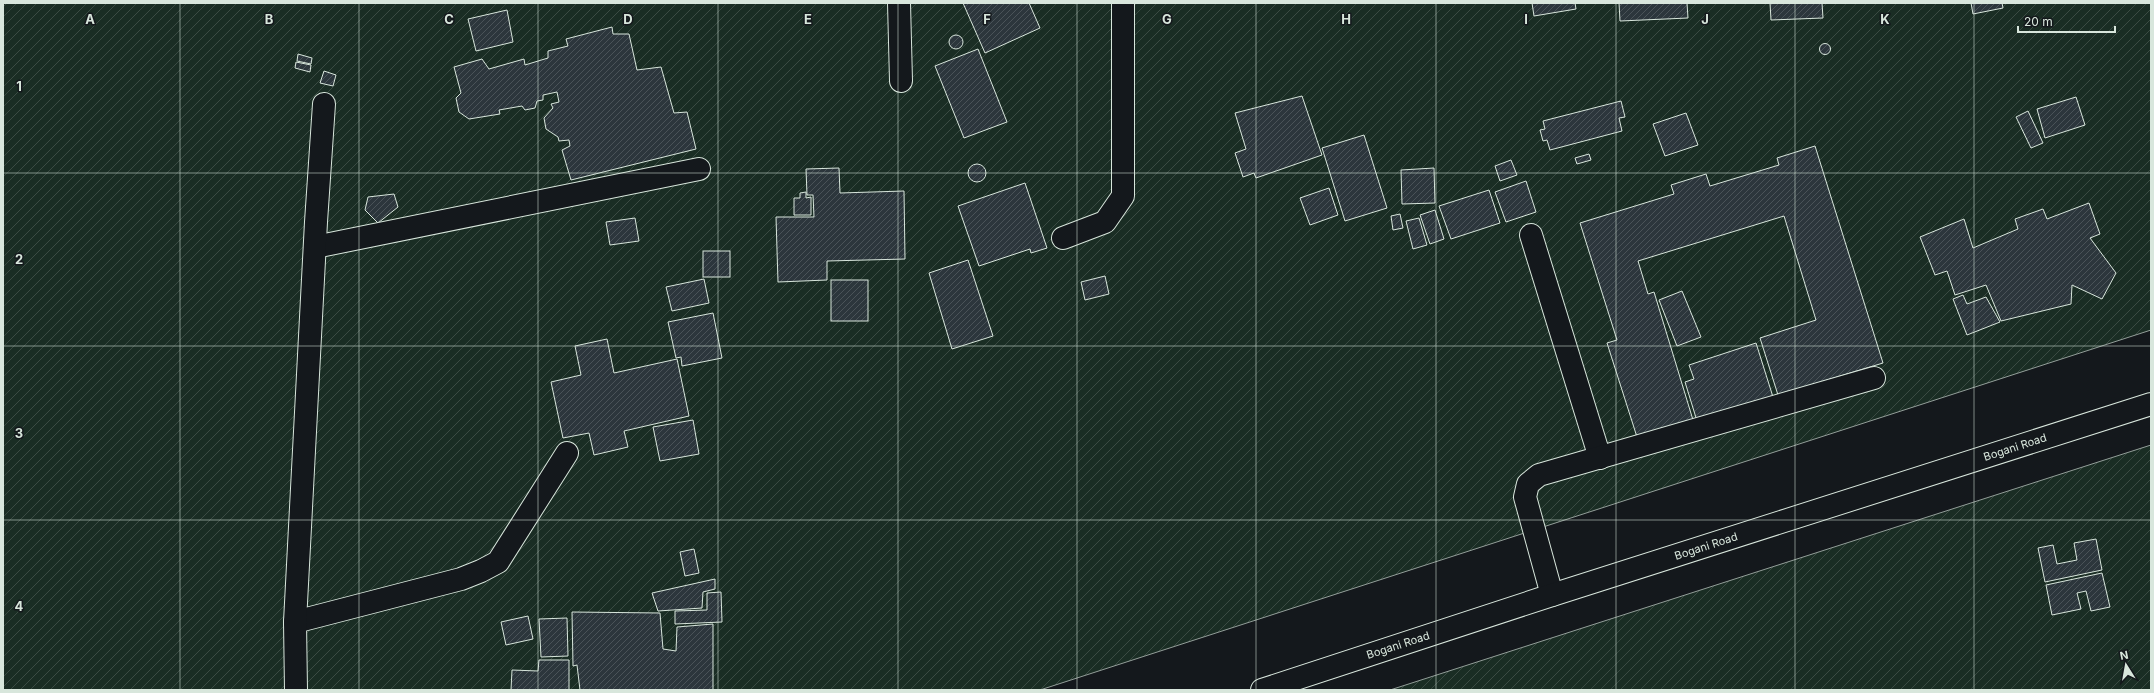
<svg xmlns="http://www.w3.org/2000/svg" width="2154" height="693" font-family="Inter,sans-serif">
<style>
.garden{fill:url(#garden-furrows);stroke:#939e99}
.building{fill:url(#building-hatch);stroke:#d8e6dc}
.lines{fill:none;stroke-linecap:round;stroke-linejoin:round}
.minor-casing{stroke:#d8e6dc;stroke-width:24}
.minor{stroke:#14181c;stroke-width:22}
.grid{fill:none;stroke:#d8e6dc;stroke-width:1;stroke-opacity:0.55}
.labels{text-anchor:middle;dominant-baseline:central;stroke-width:3;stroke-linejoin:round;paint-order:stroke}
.street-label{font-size:11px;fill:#d8e6dc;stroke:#14181c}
.grid-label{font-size:13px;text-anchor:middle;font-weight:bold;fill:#d8e6dc;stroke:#14181c;stroke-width:3;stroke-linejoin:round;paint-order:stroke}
</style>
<defs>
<pattern id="garden-furrows" width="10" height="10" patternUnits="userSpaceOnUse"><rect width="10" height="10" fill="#1a2d24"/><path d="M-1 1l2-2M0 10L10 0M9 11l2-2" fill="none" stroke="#3b4b43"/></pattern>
<pattern id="building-hatch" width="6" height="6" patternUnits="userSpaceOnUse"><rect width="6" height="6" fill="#2c363c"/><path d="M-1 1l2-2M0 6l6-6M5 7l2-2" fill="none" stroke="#4a5358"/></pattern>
</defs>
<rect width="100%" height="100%" fill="#14181c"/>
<!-- garden -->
<g class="garden">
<path d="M 3,3 L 2151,3 L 2151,330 L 1040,690 L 3,690 Z"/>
<path d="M 2151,445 L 2151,690 L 1390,690 Z"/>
</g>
<!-- building -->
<g class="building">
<path d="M 963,3 L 1029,3 L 1040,28 L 985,53 Z"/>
<path d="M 1532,3 L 1575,3 L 1576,9 L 1534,16 Z"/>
<path d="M 1619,3 L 1687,3 L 1688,18 L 1620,21 Z"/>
<path d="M 1770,3 L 1822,3 L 1823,18 L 1771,20 Z"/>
<path d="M 1971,3 L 2002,3 L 2003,8 L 1973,14 Z"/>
<path d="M 507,10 L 513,42 L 476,51 L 468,19 Z"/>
<path d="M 612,27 L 613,34 L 629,34 L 637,70 L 661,67 L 674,113 L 687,112 L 696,149 L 571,180 L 562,150 L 570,146 L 569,140 L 559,141 L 558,137 L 546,129 L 544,118 L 553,108 L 551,104 L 559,102 L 557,92 L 543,95 L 543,100 L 537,101 L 535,108 L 525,110 L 522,106 L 499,110 L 500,114 L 469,119 L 459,112 L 456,98 L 461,93 L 454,67 L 482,59 L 489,69 L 524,59 L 525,65 L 548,58 L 548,51 L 568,46 L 566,39 Z"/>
<circle cx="956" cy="42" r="7"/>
<circle cx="1825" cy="49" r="5.5"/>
<path d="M 978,49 L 1007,122 L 964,138 L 935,66 Z"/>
<path d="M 298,54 L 312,58 L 311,64 L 297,61 Z"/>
<path d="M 296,62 L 311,65 L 310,72 L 295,68 Z"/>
<path d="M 324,71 L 336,75 L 333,86 L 320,83 Z"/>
<path d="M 1302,96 L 1322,155 L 1256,178 L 1254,173 L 1243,177 L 1235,153 L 1246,149 L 1235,113 Z"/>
<path d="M 2076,97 L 2085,125 L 2045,138 L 2037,109 Z"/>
<path d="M 1621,101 L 1625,117 L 1619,118 L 1622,131 L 1550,150 L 1547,140 L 1543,141 L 1540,130 L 1545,129 L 1543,121 Z"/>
<path d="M 2028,111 L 2043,143 L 2031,148 L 2016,117 Z"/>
<path d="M 1686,113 L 1698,145 L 1665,156 L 1653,124 Z"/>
<path d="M 1364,135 L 1387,208 L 1345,221 L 1322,148 Z"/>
<path d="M 1815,146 L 1883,363 L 1778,395 L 1760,338 L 1816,320 L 1784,216 L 1638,261 L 1648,294 L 1654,292 L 1693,420 L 1637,437 L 1607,343 L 1617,340 L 1580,223 L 1674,194 L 1671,185 L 1706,174 L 1710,186 L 1779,165 L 1777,158 Z"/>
<path d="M 1589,154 L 1591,160 L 1577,164 L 1575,158 Z"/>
<path d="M 1511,160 L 1517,175 L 1500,181 L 1495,166 Z"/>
<circle cx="977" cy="173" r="9"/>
<path d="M 839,168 L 840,193 L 904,191 L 905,259 L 827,261 L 827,280 L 778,282 L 776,217 L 814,217 L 813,195 L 807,195 L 806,169 Z"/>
<path d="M 1434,168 L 1435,203 L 1402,204 L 1401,170 Z"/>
<path d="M 1526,181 L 1536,212 L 1506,222 L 1495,192 Z"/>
<path d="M 1025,183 L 1047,248 L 1031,253 L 1030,249 L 979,266 L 958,206 Z"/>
<path d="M 1329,188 L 1338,215 L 1310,225 L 1300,198 Z"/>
<path d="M 1489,190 L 1500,223 L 1451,239 L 1439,206 Z"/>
<path d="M 806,192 L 806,198 L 811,197 L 811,215 L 794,215 L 794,198 L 800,198 L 800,193 Z"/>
<path d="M 394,194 L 398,207 L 378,223 L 365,210 L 368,197 Z"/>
<path d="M 2089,203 L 2100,234 L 2090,238 L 2116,273 L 2102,299 L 2072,285 L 2071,304 L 2001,321 L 1986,285 L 1955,295 L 1947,271 L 1935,275 L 1920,237 L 1964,219 L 1973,248 L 2018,229 L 2015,219 L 2043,209 L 2047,219 Z"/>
<path d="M 1435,210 L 1444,239 L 1430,244 L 1420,215 Z"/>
<path d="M 1400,214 L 1403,228 L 1393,230 L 1391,216 Z"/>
<path d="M 635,218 L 639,241 L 610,245 L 606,222 Z"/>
<path d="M 1419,218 L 1427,245 L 1413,249 L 1406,221 Z"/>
<rect x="703" y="251" width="27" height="26"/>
<path d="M 968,260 L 993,336 L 952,349 L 929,273 Z"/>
<path d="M 1105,276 L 1109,294 L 1085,300 L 1081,282 Z"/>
<path d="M 704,279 L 709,303 L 672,311 L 666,287 Z"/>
<rect x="831" y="280" width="37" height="41"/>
<path d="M 1682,291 L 1701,337 L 1677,346 L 1659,300 Z"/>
<path d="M 1963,295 L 1967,304 L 1986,297 L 2000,322 L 1967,335 L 1953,299 Z"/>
<path d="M 713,313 L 722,358 L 682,366 L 681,357 L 676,358 L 668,322 Z"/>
<path d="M 607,339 L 614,373 L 677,359 L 689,416 L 624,431 L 628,447 L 594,455 L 589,433 L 563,438 L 551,382 L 581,375 L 575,346 Z"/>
<path d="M 1756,343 L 1773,397 L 1697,421 L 1685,382 L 1694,379 L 1689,365 Z"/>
<path d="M 693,420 L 699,454 L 660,461 L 653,427 Z"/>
<path d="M 2096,539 L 2102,570 L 2045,582 L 2038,548 L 2053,545 L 2057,564 L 2077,560 L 2074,543 Z"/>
<path d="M 694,549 L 699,573 L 685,576 L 680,552 Z"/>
<path d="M 2102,573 L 2110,607 L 2091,611 L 2086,591 L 2077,593 L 2081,609 L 2052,615 L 2046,585 Z"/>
<path d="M 715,579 L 715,589 L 703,592 L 702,608 L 658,611 L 652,593 Z"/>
<path d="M 721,592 L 722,622 L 675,624 L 675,611 L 707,610 L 707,593 Z"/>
<path d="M 572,612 L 660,613 L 663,649 L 676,651 L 677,627 L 713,624 L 713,690 L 580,690 L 577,665 L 573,666 Z"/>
<path d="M 528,616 L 533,639 L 506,645 L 501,622 Z"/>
<path d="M 567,618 L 568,656 L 541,657 L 539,619 Z"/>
<path d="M 539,660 L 569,660 L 569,690 L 511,690 L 512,670 L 538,671 Z"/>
</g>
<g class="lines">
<!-- minor casing -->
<g class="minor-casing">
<g id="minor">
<path d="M 899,3 L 901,81"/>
<path d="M 1531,235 L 1600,458"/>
<path d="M 1063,238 L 1105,222 L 1123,196 L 1123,3"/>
<path d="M 315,247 L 699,169"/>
<path d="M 1552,595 L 1525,497 L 1528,484 L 1539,475 L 1874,378"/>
<path d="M 295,622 L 461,579 L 481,571 L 498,562 L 567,453"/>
<path d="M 296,690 L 295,622 L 316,222 L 324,104"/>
<path d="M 1262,690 L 1552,595 L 2151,404"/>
</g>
</g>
<!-- minor -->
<use href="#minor" class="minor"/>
</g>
<!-- grid -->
<path class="grid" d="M 180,3 L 180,690M 359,3 L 359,690M 538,3 L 538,690M 718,3 L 718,690M 898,3 L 898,690M 1077,3 L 1077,690M 1256,3 L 1256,690M 1436,3 L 1436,690M 1616,3 L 1616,690M 1795,3 L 1795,690M 1974,3 L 1974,690M 3,173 L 2151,173M 3,346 L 2151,346M 3,520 L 2151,520"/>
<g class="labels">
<!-- street labels -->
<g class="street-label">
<text transform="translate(2015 447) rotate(-18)">Bogani Road</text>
<text transform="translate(1706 546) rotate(-18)">Bogani Road</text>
<text transform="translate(1398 645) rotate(-18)">Bogani Road</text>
</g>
</g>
<g class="grid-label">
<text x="90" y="24">A</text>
<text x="269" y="24">B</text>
<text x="449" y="24">C</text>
<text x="628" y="24">D</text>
<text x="808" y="24">E</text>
<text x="987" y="24">F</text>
<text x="1167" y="24">G</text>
<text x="1346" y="24">H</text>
<text x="1526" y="24">I</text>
<text x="1705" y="24">J</text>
<text x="1885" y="24">K</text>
<text x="19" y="91">1</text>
<text x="19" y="264">2</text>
<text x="19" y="438">3</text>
<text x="19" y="611">4</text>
</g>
<!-- border -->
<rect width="2154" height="693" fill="none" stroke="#d8e6dc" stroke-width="8"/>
<!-- north arrow -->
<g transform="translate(2126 665) rotate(349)" stroke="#14181c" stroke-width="3" paint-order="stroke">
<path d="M0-3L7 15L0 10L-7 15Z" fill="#d8e6dc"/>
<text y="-6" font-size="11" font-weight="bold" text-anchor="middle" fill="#d8e6dc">N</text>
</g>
<!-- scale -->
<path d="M2018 26v6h97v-6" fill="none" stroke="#d8e6dc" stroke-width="2"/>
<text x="2024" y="26" font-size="12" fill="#d8e6dc" stroke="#14181c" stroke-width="3" paint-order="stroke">20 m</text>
</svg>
